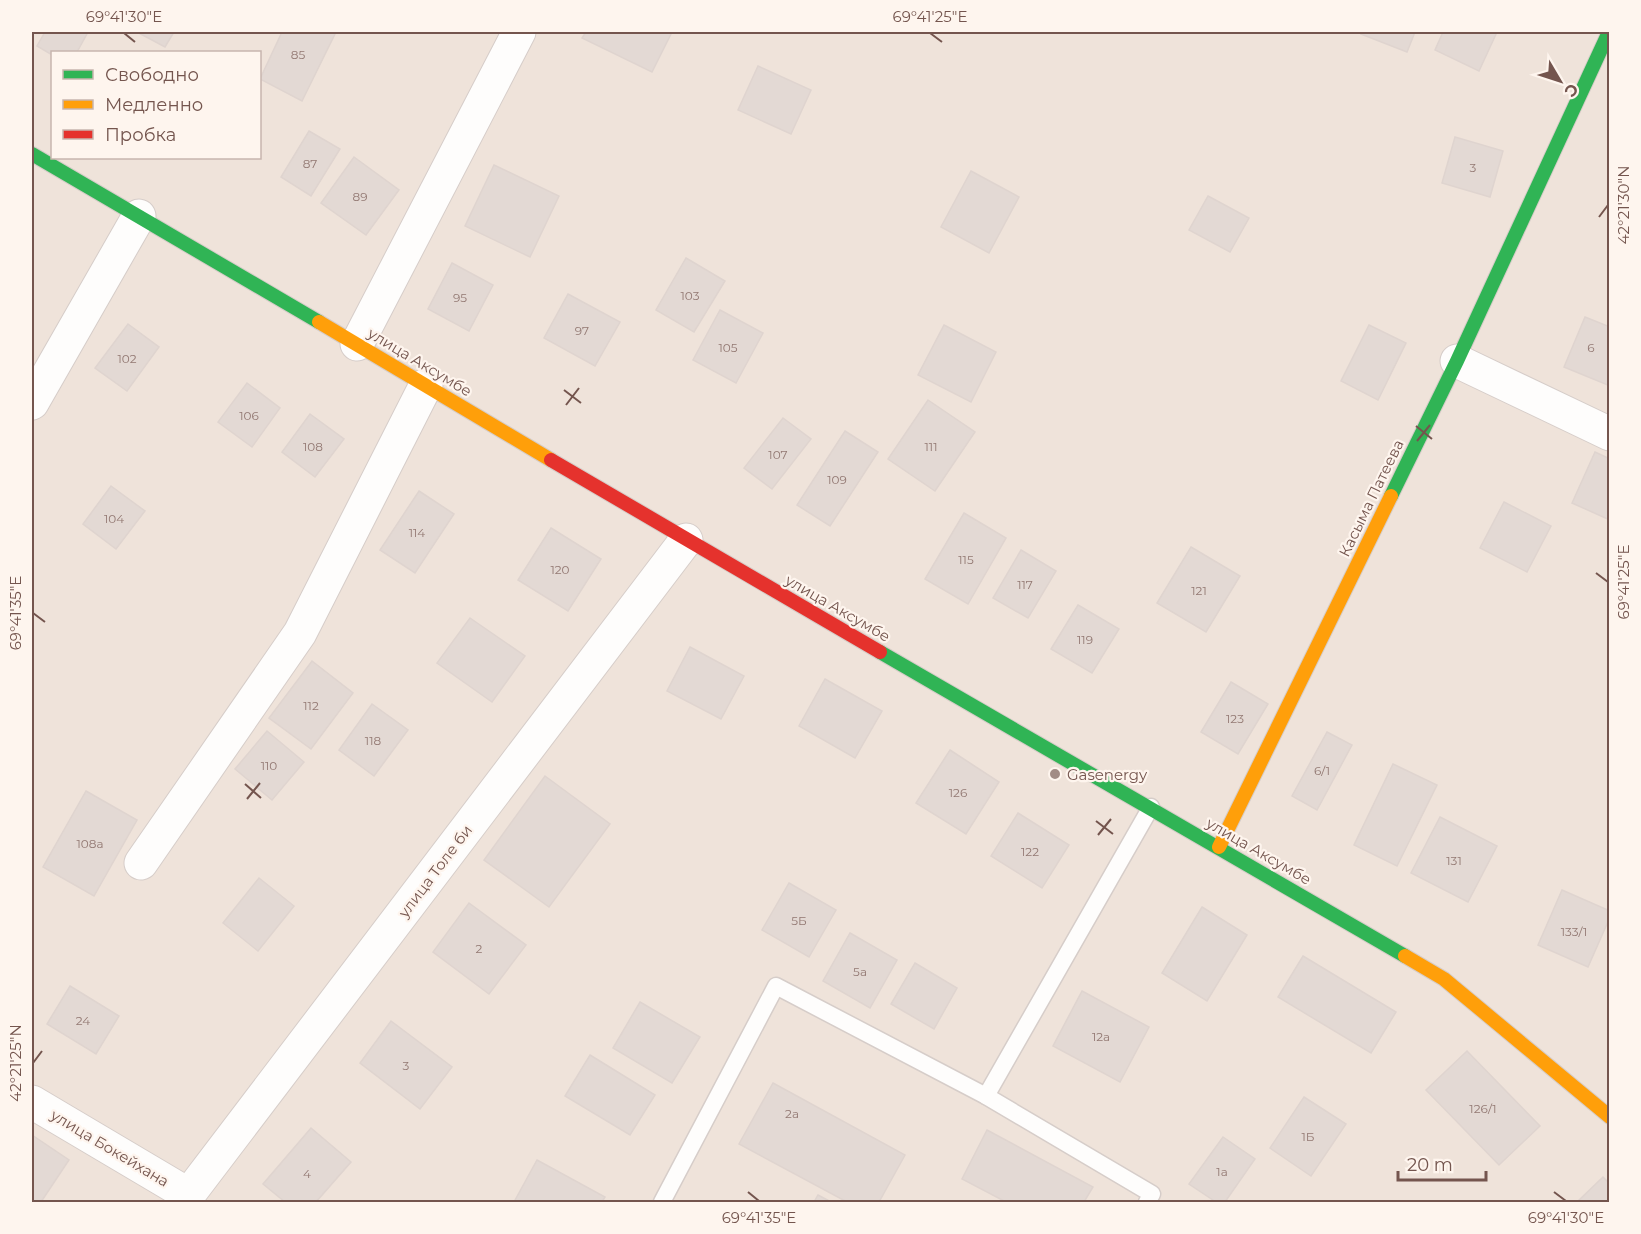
<svg xmlns="http://www.w3.org/2000/svg" width="1641" height="1234" font-family="Montserrat,sans-serif">
<style>
.residential{fill:#efe3da;fill-rule:evenodd}
.building{fill:#e3d9d4;stroke:#dfd4cf;stroke-width:1.5}
.lines{fill:none;stroke-linecap:round;stroke-linejoin:round}
.lane-casing{stroke:#d6cdc9;stroke-width:19}
.street-casing{stroke:#d6cdc9;stroke-width:35}
.fast-casing{stroke:#d6cdc8;stroke-width:16}
.slow-casing{stroke:#d6cdc8;stroke-width:16}
.jam-casing{stroke:#d6cdc8;stroke-width:16}
.lane{stroke:#fefdfc;stroke-width:16}
.street{stroke:#fefdfc;stroke-width:33}
.fast{stroke:#30b455;stroke-width:14}
.slow{stroke:#ff9f0a;stroke-width:14}
.jam{stroke:#e5322d;stroke-width:14}
.ticks{fill:none;stroke:#74554e;stroke-width:2}
.poi-dot{fill:#a28c85;stroke:#fef5ee;stroke-width:2}
.labels{text-anchor:middle;dominant-baseline:central;stroke-width:4.5;stroke-linejoin:round;paint-order:stroke}
.number-label{font-size:12px;fill:#927872}
.street-label{font-size:15px;fill:#74554e;stroke:#fef5ee}
.poi-label{font-size:15px;fill:#74554e;stroke:#fef5ee;text-anchor:start}
.neatline{fill:none;stroke:#74554e;stroke-width:2}
.ticks-label{font-size:15px;text-anchor:middle;fill:#74554e}
</style>
<rect width="100%" height="100%" fill="#f7f1ec"/>
<!-- residential -->
<path class="residential" d="M 32,32 L 1609,32 L 1609,1202 L 32,1202 ZM 52,52 L 260,52 L 260,158 L 52,158 Z"/>
<!-- building -->
<g class="building">
<path d="M 45,32 L 88,32 L 77,52 L 52,52 L 52,55 L 37,46 Z"/>
<path d="M 137,32 L 174,32 L 165,47 Z"/>
<path d="M 282,32 L 336,32 L 302,101 L 260,79 Z"/>
<path d="M 586,32 L 672,32 L 652,72 L 582,38 Z"/>
<path d="M 1362,32 L 1415,32 L 1407,52 L 1361,34 Z"/>
<path d="M 1443,32 L 1497,32 L 1479,71 L 1435,50 Z"/>
<path d="M 758,66 L 811,90 L 791,134 L 738,110 Z"/>
<path d="M 309,131 L 340,149 L 311,196 L 281,177 Z"/>
<path d="M 1455,137 L 1503,151 L 1490,197 L 1442,183 Z"/>
<path d="M 354,157 L 399,190 L 366,235 L 321,203 Z"/>
<path d="M 494,165 L 559,196 L 530,257 L 465,226 Z"/>
<path d="M 971,171 L 1019,197 L 989,253 L 941,227 Z"/>
<path d="M 1208,196 L 1249,218 L 1230,252 L 1189,230 Z"/>
<path d="M 686,258 L 725,281 L 694,332 L 656,310 Z"/>
<path d="M 452,263 L 493,285 L 469,331 L 428,309 Z"/>
<path d="M 568,294 L 620,322 L 595,366 L 544,338 Z"/>
<path d="M 720,310 L 763,333 L 736,383 L 693,360 Z"/>
<path d="M 1585,317 L 1610,327 L 1610,386 L 1564,367 Z"/>
<path d="M 128,324 L 159,347 L 127,391 L 95,368 Z"/>
<path d="M 944,325 L 996,352 L 971,402 L 918,375 Z"/>
<path d="M 1369,325 L 1406,343 L 1378,400 L 1341,381 Z"/>
<path d="M 247,383 L 280,408 L 252,447 L 218,422 Z"/>
<path d="M 928,400 L 975,432 L 935,491 L 888,459 Z"/>
<path d="M 310,414 L 344,439 L 315,477 L 282,452 Z"/>
<path d="M 783,418 L 811,439 L 772,489 L 744,468 Z"/>
<path d="M 845,431 L 878,452 L 830,526 L 797,505 Z"/>
<path d="M 1595,452 L 1610,459 L 1610,520 L 1572,503 Z"/>
<path d="M 111,486 L 145,511 L 116,549 L 83,524 Z"/>
<path d="M 419,491 L 454,514 L 415,573 L 380,550 Z"/>
<path d="M 1504,502 L 1551,526 L 1527,572 L 1480,548 Z"/>
<path d="M 964,513 L 1006,538 L 968,604 L 925,579 Z"/>
<path d="M 551,528 L 601,559 L 568,611 L 518,580 Z"/>
<path d="M 1191,547 L 1240,576 L 1206,632 L 1157,603 Z"/>
<path d="M 1021,550 L 1056,571 L 1028,618 L 993,598 Z"/>
<path d="M 1078,605 L 1119,629 L 1092,673 L 1051,649 Z"/>
<path d="M 470,618 L 525,656 L 492,702 L 437,663 Z"/>
<path d="M 690,647 L 744,676 L 721,719 L 667,691 Z"/>
<path d="M 312,661 L 353,693 L 311,749 L 269,718 Z"/>
<path d="M 825,679 L 882,711 L 855,758 L 799,726 Z"/>
<path d="M 1231,682 L 1268,704 L 1238,754 L 1201,732 Z"/>
<path d="M 372,704 L 408,730 L 374,776 L 339,750 Z"/>
<path d="M 267,731 L 304,762 L 272,800 L 235,769 Z"/>
<path d="M 1327,732 L 1352,745 L 1317,810 L 1292,796 Z"/>
<path d="M 950,750 L 999,782 L 966,834 L 916,803 Z"/>
<path d="M 1393,764 L 1437,785 L 1397,866 L 1354,845 Z"/>
<path d="M 545,776 L 610,824 L 549,907 L 484,860 Z"/>
<path d="M 86,791 L 137,820 L 94,896 L 43,867 Z"/>
<path d="M 1018,813 L 1069,845 L 1042,888 L 991,856 Z"/>
<path d="M 1440,817 L 1497,846 L 1468,902 L 1411,873 Z"/>
<path d="M 259,878 L 294,906 L 258,951 L 223,923 Z"/>
<path d="M 789,883 L 836,910 L 809,957 L 762,930 Z"/>
<path d="M 1562,890 L 1610,911 L 1610,917 L 1588,967 L 1538,945 Z"/>
<path d="M 469,903 L 526,945 L 489,994 L 433,952 Z"/>
<path d="M 1202,907 L 1247,935 L 1207,1001 L 1162,973 Z"/>
<path d="M 850,933 L 897,960 L 870,1008 L 823,981 Z"/>
<path d="M 1303,956 L 1396,1012 L 1371,1053 L 1278,997 Z"/>
<path d="M 915,963 L 957,988 L 934,1029 L 891,1004 Z"/>
<path d="M 70,986 L 119,1016 L 96,1054 L 47,1024 Z"/>
<path d="M 1082,991 L 1149,1027 L 1120,1082 L 1053,1046 Z"/>
<path d="M 640,1002 L 700,1037 L 672,1083 L 613,1048 Z"/>
<path d="M 391,1021 L 452,1067 L 420,1109 L 360,1063 Z"/>
<path d="M 1467,1051 L 1540,1126 L 1499,1165 L 1426,1090 Z"/>
<path d="M 590,1055 L 655,1095 L 630,1135 L 565,1096 Z"/>
<path d="M 773,1083 L 905,1155 L 879,1202 L 847,1202 L 739,1144 Z"/>
<path d="M 1304,1097 L 1346,1124 L 1311,1176 L 1270,1148 Z"/>
<path d="M 311,1128 L 351,1162 L 316,1202 L 285,1202 L 263,1184 Z"/>
<path d="M 987,1130 L 1093,1187 L 1084,1202 L 1006,1202 L 962,1179 Z"/>
<path d="M 32,1135 L 69,1160 L 41,1202 L 32,1202 Z"/>
<path d="M 1223,1137 L 1255,1159 L 1225,1202 L 1216,1202 L 1189,1184 Z"/>
<path d="M 537,1160 L 605,1197 L 602,1202 L 514,1202 Z"/>
<path d="M 1603,1177 L 1610,1184 L 1610,1202 L 1577,1202 Z"/>
<path d="M 818,1195 L 831,1202 L 814,1202 Z"/>
</g>
<g class="lines">
<!-- lane casing -->
<g class="lane-casing">
<g id="lane">
<path d="M 986,1096 L 1152,1194 L 1147,1202"/>
<path d="M 662,1202 L 776,986 L 986,1096 L 1151,807"/>
</g>
</g>
<!-- street casing -->
<g class="street-casing">
<g id="street">
<path d="M 357,344 L 519,32"/>
<path d="M 1457,361 L 1610,434"/>
<path d="M 32,403 L 139,216"/>
<path d="M 141,863 L 300,633 L 426,385"/>
<path d="M 32,1102 L 189,1195"/>
<path d="M 183,1202 L 686,540"/>
</g>
</g>
<!-- fast casing -->
<g class="fast-casing">
<g id="fast">
<path d="M 32,154 L 319,322"/>
<path d="M 1391,496 L 1457,361 L 1609,32"/>
<path d="M 880,652 L 1405,956"/>
</g>
</g>
<!-- slow casing -->
<g class="slow-casing">
<g id="slow">
<path d="M 319,322 L 551,460"/>
<path d="M 1219,847 L 1391,496"/>
<path d="M 1405,956 L 1444,979 L 1610,1117"/>
</g>
</g>
<!-- jam casing -->
<g class="jam-casing">
<path id="jam" d="M 551,460 L 880,652"/>
</g>
<!-- lane -->
<use href="#lane" class="lane"/>
<!-- street -->
<use href="#street" class="street"/>
<!-- fast -->
<use href="#fast" class="fast"/>
<!-- slow -->
<use href="#slow" class="slow"/>
<!-- jam -->
<use href="#jam" class="jam"/>
</g>
<!-- ticks -->
<path class="ticks" d="M 124,33 L 135,42M 930,33 L 942,42M 1599,217 L 1608,205M 564,390 L 581,403M 566,405 L 579,388M 1416,426 L 1432,439M 1417,441 L 1430,425M 1596,573 L 1608,582M 33,613 L 45,622M 245,784 L 261,798M 247,799 L 260,783M 1096,821 L 1113,834M 1098,835 L 1111,819M 33,1063 L 42,1051M 748,1192 L 759,1201M 1554,1192 L 1566,1201"/>
<!-- markers -->
<circle class="poi-dot" cx="1055" cy="774" r="6"/>
<g class="labels">
<!-- number labels -->
<g class="number-label">
<text x="298" y="54">85</text>
<text x="310" y="163">87</text>
<text x="1473" y="167">3</text>
<text x="360" y="196">89</text>
<text x="690" y="295">103</text>
<text x="460" y="297">95</text>
<text x="582" y="330">97</text>
<text x="728" y="347">105</text>
<text x="1591" y="347">6</text>
<text x="127" y="358">102</text>
<text x="249" y="415">106</text>
<text x="313" y="446">108</text>
<text x="931" y="446">111</text>
<text x="778" y="454">107</text>
<text x="837" y="479">109</text>
<text x="114" y="518">104</text>
<text x="417" y="532">114</text>
<text x="966" y="559">115</text>
<text x="560" y="569">120</text>
<text x="1025" y="584">117</text>
<text x="1199" y="590">121</text>
<text x="1085" y="639">119</text>
<text x="311" y="705">112</text>
<text x="1235" y="718">123</text>
<text x="373" y="740">118</text>
<text x="269" y="765">110</text>
<text x="1322" y="770">6/1</text>
<text x="958" y="792">126</text>
<text x="90" y="843">108а</text>
<text x="1030" y="851">122</text>
<text x="1454" y="860">131</text>
<text x="799" y="920">5Б</text>
<text x="1574" y="931">133/1</text>
<text x="479" y="948">2</text>
<text x="860" y="971">5а</text>
<text x="83" y="1020">24</text>
<text x="1101" y="1036">12а</text>
<text x="406" y="1065">3</text>
<text x="1483" y="1108">126/1</text>
<text x="792" y="1113">2а</text>
<text x="1308" y="1136">1Б</text>
<text x="1222" y="1171">1а</text>
<text x="307" y="1173">4</text>
</g>
<!-- street labels -->
<g class="street-label">
<text transform="translate(420 362) rotate(31)">улица Аксумбе</text>
<text transform="translate(1371 498) rotate(-64)">Касыма Патеева</text>
<text transform="translate(838 608) rotate(30)">улица Аксумбе</text>
<text transform="translate(1259 851) rotate(30)">улица Аксумбе</text>
<text transform="translate(435 871) rotate(-53)">улица Толе би</text>
<text transform="translate(110 1148) rotate(31)">улица Бокейхана</text>
</g>
<!-- poi labels -->
<g class="poi-label">
<text x="1067" y="774">Gasenergy</text>
</g>
</g>
<!-- border -->
<rect width="1641" height="1234" fill="none" stroke="#fef5ee" stroke-width="66"/>
<!-- legend -->
<rect x="51" y="51" width="210" height="108" fill="#fef5ee" stroke="#c7b5ae" stroke-width="1.5"/>
<rect x="63" y="70" width="30" height="9" fill="#30b455" stroke="#c7b5ae" stroke-width="1.5"/>
<text x="105" y="81" font-size="18" fill="#74554e">Свободно</text>
<rect x="63" y="100" width="30" height="9" fill="#ff9f0a" stroke="#c7b5ae" stroke-width="1.5"/>
<text x="105" y="111" font-size="18" fill="#74554e">Медленно</text>
<rect x="63" y="130" width="30" height="9" fill="#e5322d" stroke="#c7b5ae" stroke-width="1.5"/>
<text x="105" y="141" font-size="18" fill="#74554e">Пробка</text>
<!-- north arrow -->
<g transform="translate(1560 81) rotate(129)" stroke="#fef5ee" stroke-width="4.5" paint-order="stroke">
<path d="M0-4.5L10 22L0 15L-10 22Z" fill="#74554e"/>
<text y="-9" font-size="16" font-weight="bold" text-anchor="middle" fill="#74554e">С</text>
</g>
<!-- scale -->
<path d="M1398 1171v9h88v-9" fill="none" stroke="#74554e" stroke-width="3"/>
<text x="1407" y="1171" font-size="18" fill="#74554e" stroke="#fef5ee" stroke-width="4.5" paint-order="stroke">20 m</text>
<rect x="33" y="33" width="1575" height="1168" class="neatline"/>
<g class="ticks-label">
<text x="124" y="22">69°41'30"E</text>
<text x="930" y="22">69°41'25"E</text>
<text transform="translate(1624 205) rotate(-90)" y="5">42°21'30"N</text>
<text transform="translate(1624 582) rotate(-90)" y="5">69°41'25"E</text>
<text transform="translate(16 613) rotate(-90)" y="5">69°41'35"E</text>
<text transform="translate(16 1063) rotate(-90)" y="5">42°21'25"N</text>
<text x="759" y="1223">69°41'35"E</text>
<text x="1566" y="1223">69°41'30"E</text>
</g>
</svg>
